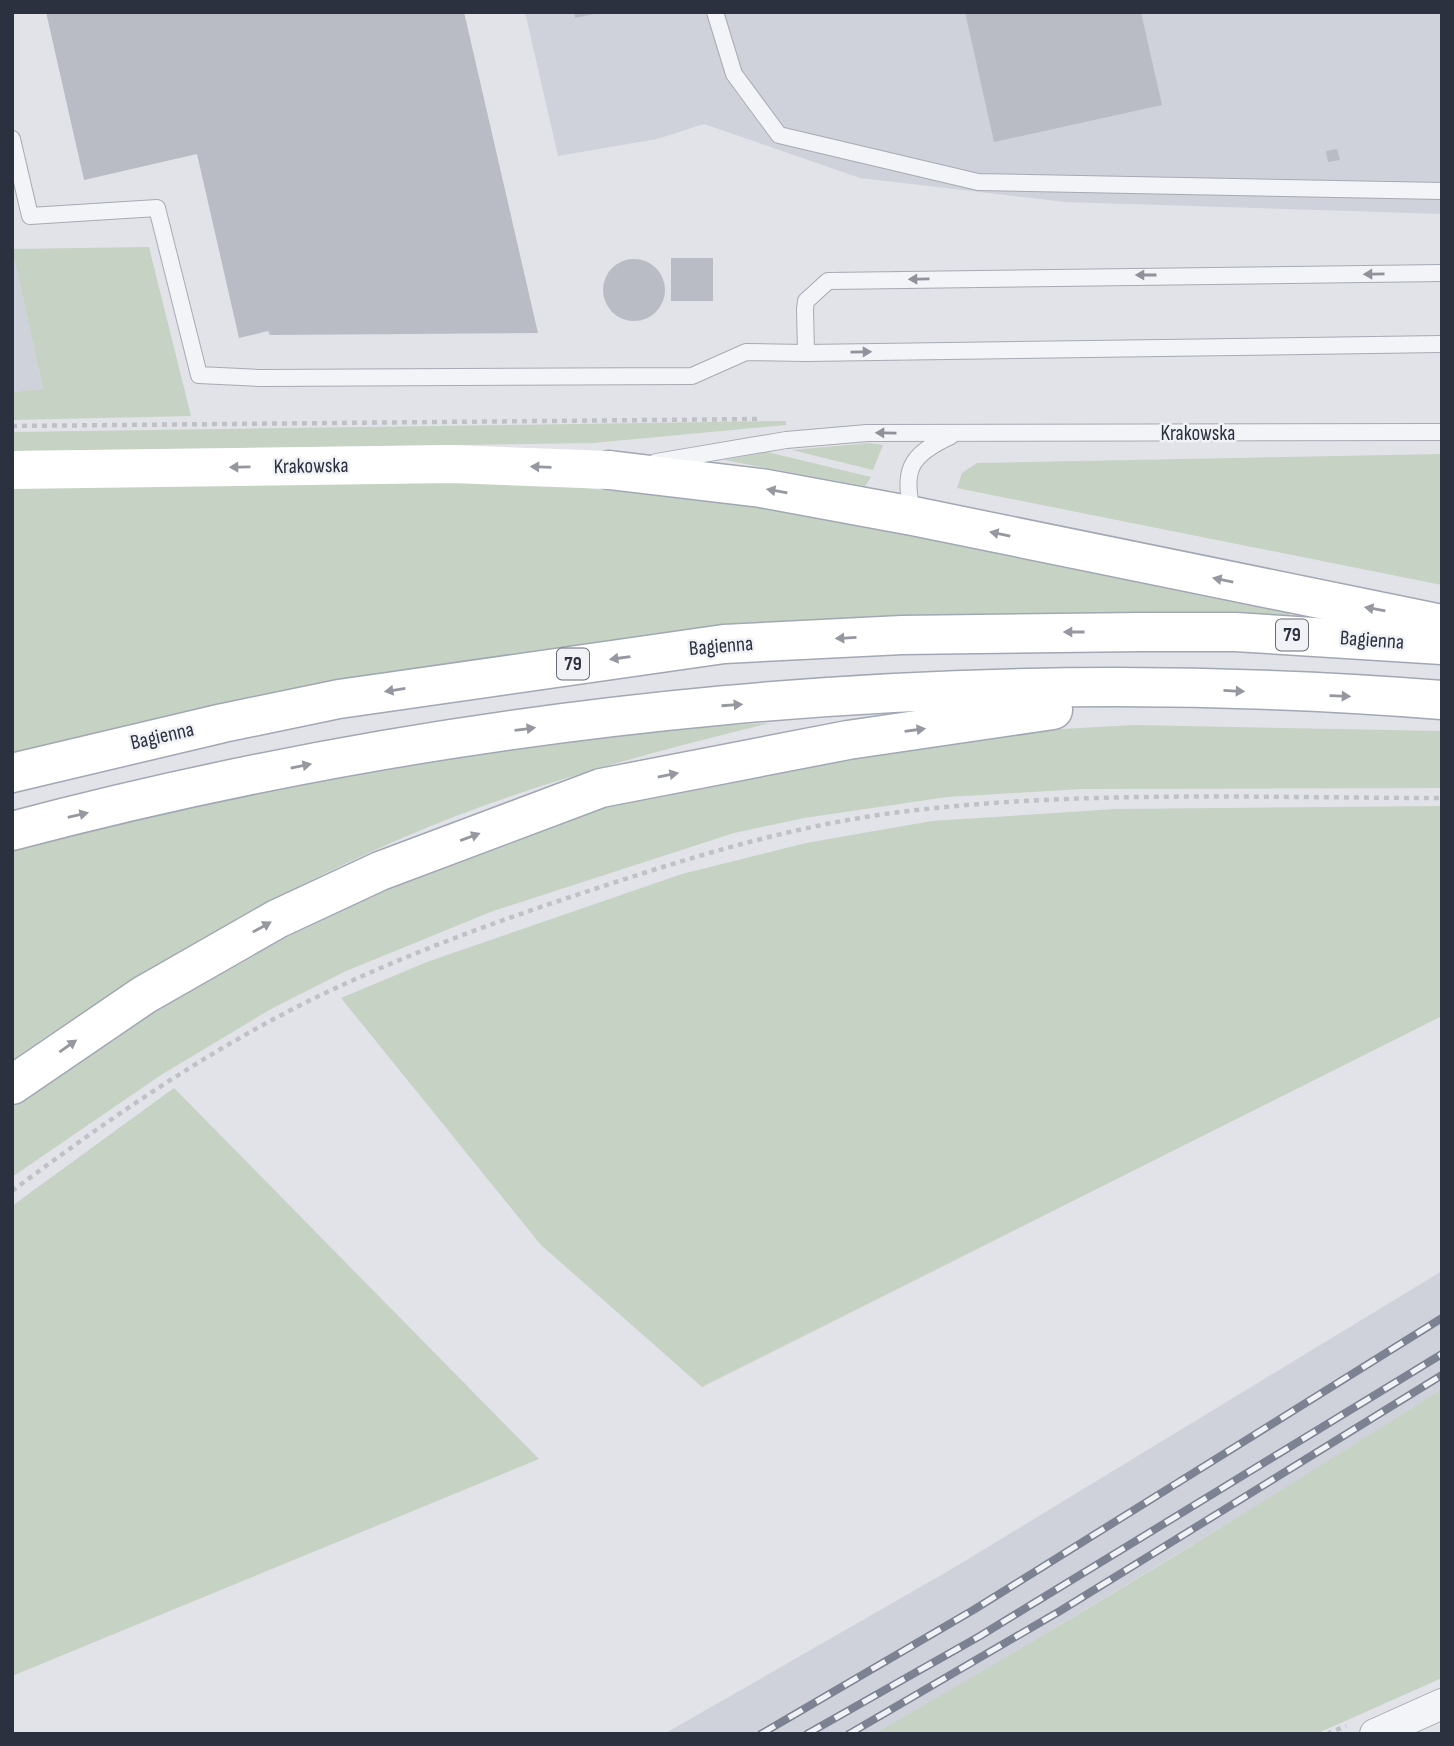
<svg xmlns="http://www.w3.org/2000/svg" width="1454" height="1746" font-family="'Sofia Sans Condensed',sans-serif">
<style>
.built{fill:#cfd2da}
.green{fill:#c6d2c3}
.building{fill:#b9bcc5}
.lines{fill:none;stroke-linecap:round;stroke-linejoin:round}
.lane-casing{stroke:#a7aab2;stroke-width:18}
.street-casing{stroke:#a7aab2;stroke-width:32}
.primary-casing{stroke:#a1a7b3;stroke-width:41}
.path{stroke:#bfc1c7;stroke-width:4.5;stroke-dasharray:5 5;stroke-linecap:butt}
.lane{stroke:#f3f4f7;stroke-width:16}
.street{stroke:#f3f4f7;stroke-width:30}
.secondary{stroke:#fff;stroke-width:38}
.primary{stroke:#fff;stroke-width:38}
.rail-casing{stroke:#7c8291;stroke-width:8}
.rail{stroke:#f0f2f6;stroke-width:5;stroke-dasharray:16;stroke-linecap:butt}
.oneway{fill:#8f929b}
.oneway2{fill:#95989f}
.labels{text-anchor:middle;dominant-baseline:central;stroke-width:5;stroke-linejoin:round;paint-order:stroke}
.shield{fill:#f0f2f6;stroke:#666b76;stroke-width:2}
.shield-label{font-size:19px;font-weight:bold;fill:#2b313f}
.street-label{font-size:21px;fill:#2b313f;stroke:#f0f2f6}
</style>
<rect width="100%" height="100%" fill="#e1e3e8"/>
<!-- built -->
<g class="built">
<path d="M 525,12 L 1442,12 L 1442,214 L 1065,202 L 860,178 L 704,124 L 657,139 L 558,156 Z"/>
<path d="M 12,249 L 43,389 L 12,392 Z"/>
<path d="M 1442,1271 L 1442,1389 L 1296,1482 L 987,1669 L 874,1734 L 664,1734 L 950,1570 Z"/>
</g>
<!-- green -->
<g class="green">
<path d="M 149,247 L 191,416 L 12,420 L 12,392 L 43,389 L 12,249 Z"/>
<path d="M 786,421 L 786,425 L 593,443 L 12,451 L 12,432 Z"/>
<path d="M 869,443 L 883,445 L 873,470 L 792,450 Z"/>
<path d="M 767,452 L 871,477 L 865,486 L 724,460 Z"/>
<path d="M 1442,454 L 1442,585 L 957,488 L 962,473 L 977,463 Z"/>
<path d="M 476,482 L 577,487 L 775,508 L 1291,613 L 1287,617 C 1139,613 989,610 841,620 C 561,639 284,685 12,755 L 12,488 Z"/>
<path d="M 770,723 C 664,749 558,777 456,816 C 299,877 150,964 12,1060 L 12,851 C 146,814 285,786 422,763 C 537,744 653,728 770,723 Z"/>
<path d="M 1134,725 L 1442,731 L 1442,788 L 1082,789 L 947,797 L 804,818 L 734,833 L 493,911 L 346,971 L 271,1009 L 161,1075 L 12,1177 L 12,1107 L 156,1011 L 285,938 L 421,874 L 564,820 L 609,806 L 987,733 Z"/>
<path d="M 1442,806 L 1442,1016 L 702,1387 L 541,1245 L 341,998 L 427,962 L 682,874 L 806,843 L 932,821 L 1116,809 Z"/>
<path d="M 174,1088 L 539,1459 L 12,1676 L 12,1206 Z"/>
<path d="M 1442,1389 L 1442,1678 L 1316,1734 L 874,1734 C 1066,1624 1255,1508 1442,1389 Z"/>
</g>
<!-- building -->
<g class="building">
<path d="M 46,12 L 464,12 L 538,333 L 270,335 L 268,331 L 239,338 L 197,154 L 84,180 Z"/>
<path d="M 574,12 L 599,12 L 599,13 L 575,18 Z"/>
<path d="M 965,12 L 1141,12 L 1162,105 L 994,142 Z"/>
<path d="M 1337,149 L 1340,160 L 1328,162 L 1326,151 Z"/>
<rect x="671" y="258" width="42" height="43"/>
<circle cx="634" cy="290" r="31"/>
</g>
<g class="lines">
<!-- lane casing -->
<g class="lane-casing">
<g id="lane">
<path d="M 715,12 L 734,74 L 779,135 L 978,182 L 1442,191"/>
<path d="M 12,139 L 30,216 L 157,208 L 199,375 L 259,378 L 692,376 L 746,352 L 806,353"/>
<path d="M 1442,273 L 828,281 L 806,301 L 805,309 L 806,353 L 1442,344"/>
<path d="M 656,462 L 786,440 L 867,433 L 1442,432"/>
<path d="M 913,516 C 903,471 907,456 951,436"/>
</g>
</g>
<!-- street casing -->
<g class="street-casing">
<path id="street" d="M 1375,1734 L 1442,1704"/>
</g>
<!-- primary casing -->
<g class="primary-casing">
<g id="primary">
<path d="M 609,470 L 761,488 L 913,516 L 1442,624"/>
<path d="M 12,773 L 223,723 L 339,699 L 724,644 L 902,635 L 1142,632 L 1235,632 L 1442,645"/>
<path d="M 12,831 C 473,709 966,662 1442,700"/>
<path d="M 12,1085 L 144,995 L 277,919 L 380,871 L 601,788 L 848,740 L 1053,710"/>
</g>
</g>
<!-- path -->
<g class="path">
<path d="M 12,426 L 757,419"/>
<path d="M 12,1191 C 110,1118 211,1048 321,995 C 415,950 514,915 613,883 C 710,851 807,823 908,811 C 1085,790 1265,798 1442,798"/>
<path d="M 1327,1734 L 1346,1726"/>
</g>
<!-- lane -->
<use href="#lane" class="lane"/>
<!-- street -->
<use href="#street" class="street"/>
<!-- secondary -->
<path class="secondary" d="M 12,470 L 452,464 L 609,470"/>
<!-- primary -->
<use href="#primary" class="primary"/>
<!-- rail casing -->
<g class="rail-casing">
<g id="rail">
<path d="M 761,1734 L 975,1609 L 1442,1318"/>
<path d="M 807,1734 L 980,1636 L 1442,1354"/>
<path d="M 849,1734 L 1060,1611 L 1442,1375"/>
</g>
</g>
<!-- rail -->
<use href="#rail" class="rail"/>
</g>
<!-- one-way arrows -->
<defs><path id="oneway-solid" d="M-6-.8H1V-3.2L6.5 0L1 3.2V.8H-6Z" transform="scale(1.75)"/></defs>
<g class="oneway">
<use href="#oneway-solid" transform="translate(1374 274) rotate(179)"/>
<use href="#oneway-solid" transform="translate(1146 275) rotate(180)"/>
<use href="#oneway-solid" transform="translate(919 279) rotate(179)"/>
<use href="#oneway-solid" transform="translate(861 352) rotate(-1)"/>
<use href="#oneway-solid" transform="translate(886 433) rotate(-179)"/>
</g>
<g class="oneway2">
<use href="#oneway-solid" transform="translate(240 467) rotate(179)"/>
<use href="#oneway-solid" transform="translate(541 467) rotate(-178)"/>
<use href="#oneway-solid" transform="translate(777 491) rotate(-170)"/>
<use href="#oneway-solid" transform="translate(1000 534) rotate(-168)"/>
<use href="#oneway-solid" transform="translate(1223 580) rotate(-168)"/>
<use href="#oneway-solid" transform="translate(1375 609) rotate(-170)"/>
<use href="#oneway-solid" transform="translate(1074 632) rotate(180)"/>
<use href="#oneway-solid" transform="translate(846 638) rotate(177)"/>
<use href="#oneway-solid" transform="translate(620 658) rotate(172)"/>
<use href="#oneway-solid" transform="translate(395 690) rotate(171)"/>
<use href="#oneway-solid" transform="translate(1234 691) rotate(3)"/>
<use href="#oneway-solid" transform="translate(1340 696) rotate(2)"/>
<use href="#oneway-solid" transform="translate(732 705) rotate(-4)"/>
<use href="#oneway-solid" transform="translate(525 729) rotate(-7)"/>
<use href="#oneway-solid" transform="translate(915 730) rotate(-8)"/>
<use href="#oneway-solid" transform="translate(301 766) rotate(-11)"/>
<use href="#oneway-solid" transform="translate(668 775) rotate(-11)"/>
<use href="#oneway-solid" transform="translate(78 815) rotate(-13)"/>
<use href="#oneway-solid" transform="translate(470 837) rotate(-20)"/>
<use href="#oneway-solid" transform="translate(262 927) rotate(-29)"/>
<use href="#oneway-solid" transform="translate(68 1046) rotate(-35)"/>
</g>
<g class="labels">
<!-- shield labels -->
<g class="shield">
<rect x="1276" y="619.5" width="32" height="31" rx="5"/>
<rect x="557" y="648.5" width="32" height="31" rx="5"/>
</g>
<g class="shield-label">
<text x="1292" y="635">79</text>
<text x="573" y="664">79</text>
</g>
<!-- street labels -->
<g class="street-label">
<text x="1198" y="433">Krakowska</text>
<text transform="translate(311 466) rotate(-1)">Krakowska</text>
<text transform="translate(1372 640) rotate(4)">Bagienna</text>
<text transform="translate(721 646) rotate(-5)">Bagienna</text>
<text transform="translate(162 736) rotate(-13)">Bagienna</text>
</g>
</g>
<!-- border -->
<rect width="1454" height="1746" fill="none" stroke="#2b313f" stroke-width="28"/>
</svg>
